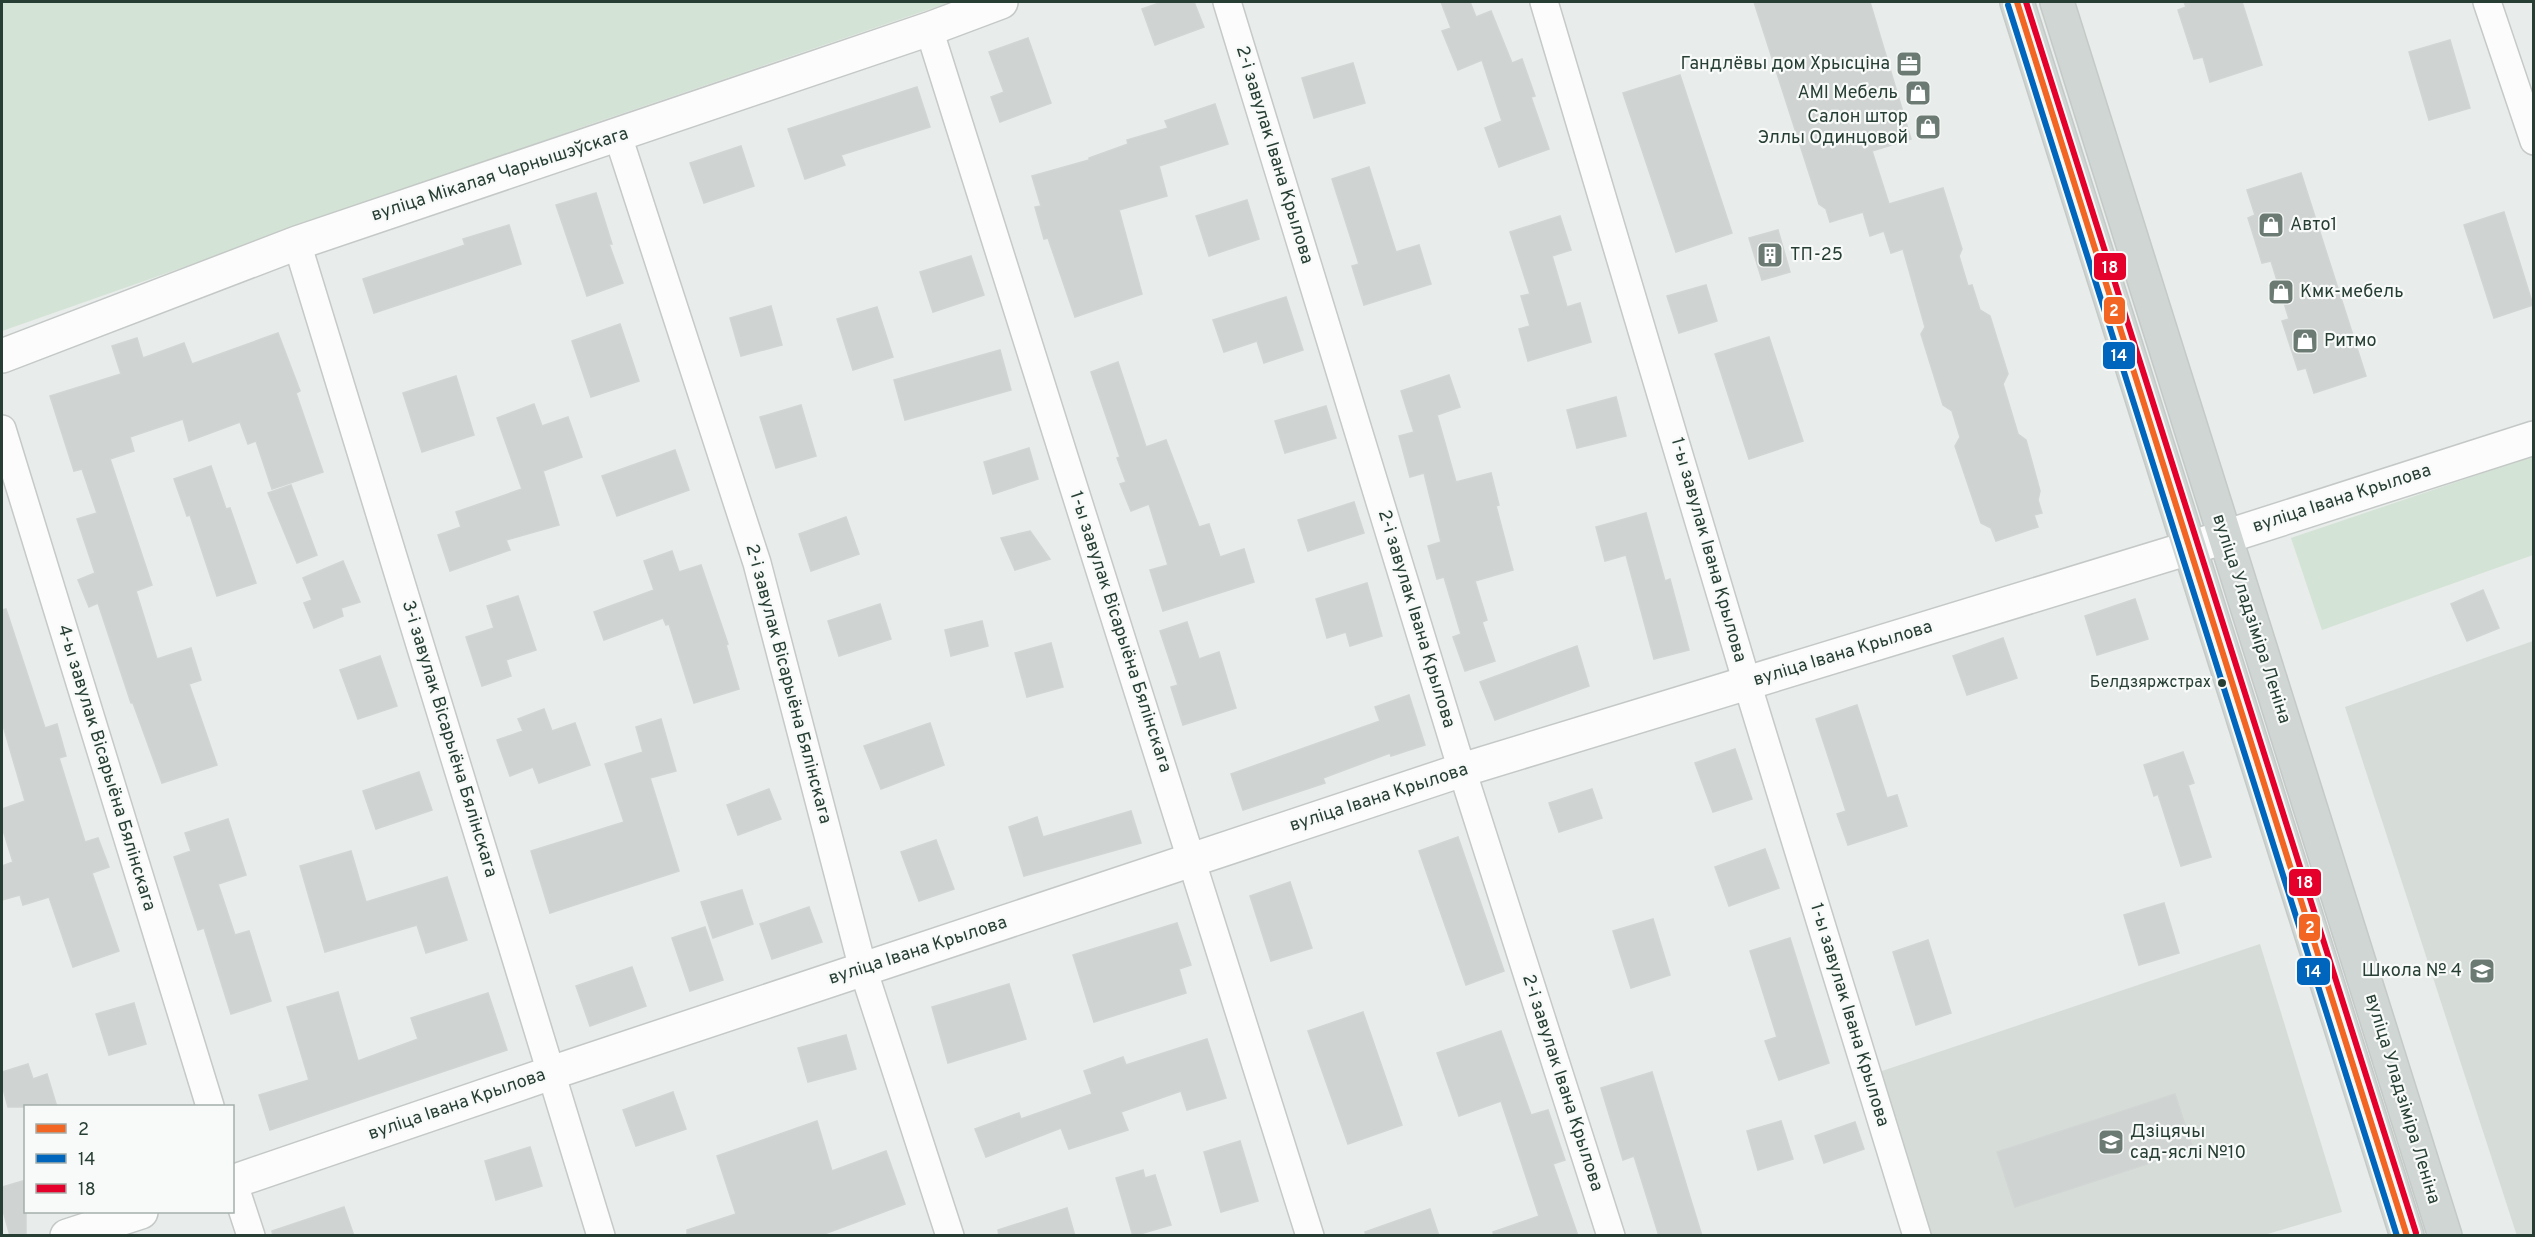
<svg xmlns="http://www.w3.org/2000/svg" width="2535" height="1237" font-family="Overpass,sans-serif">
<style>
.built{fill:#d6ddd9}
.green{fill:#d3e3d5}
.building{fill:#cfd3d1;stroke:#d1d5d3;stroke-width:1.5}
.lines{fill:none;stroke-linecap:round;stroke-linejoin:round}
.street-casing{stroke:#c5c9c7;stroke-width:30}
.secondary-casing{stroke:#c4c9c7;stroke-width:36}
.primary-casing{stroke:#c4cac7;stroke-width:36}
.street{stroke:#fcfcfc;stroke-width:27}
.secondary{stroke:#fcfcfc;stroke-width:33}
.primary{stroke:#d0d6d3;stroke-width:33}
.bus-1-casing{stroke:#f7faf8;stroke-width:10}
.bus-2-casing{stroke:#f7faf8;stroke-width:10}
.bus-3-casing{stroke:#f7faf8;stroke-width:10}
.bus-1{stroke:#f26522;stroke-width:6}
.bus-2{stroke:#0065bd;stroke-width:6}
.bus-3{stroke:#e4002b;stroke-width:6}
.bus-dot{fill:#273e34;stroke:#f7faf8;stroke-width:2}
.labels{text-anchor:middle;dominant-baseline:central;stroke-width:4.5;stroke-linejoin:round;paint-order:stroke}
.bus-label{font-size:16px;fill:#273e34;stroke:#f7faf8;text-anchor:end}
.poi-label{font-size:18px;fill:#273e34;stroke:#f7faf8;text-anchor:start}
.street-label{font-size:18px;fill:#273e34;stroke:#f7faf8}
.line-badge{stroke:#f7faf8;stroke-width:2}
.badge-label{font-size:16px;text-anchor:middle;font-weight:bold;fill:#fff}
</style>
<rect width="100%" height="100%" fill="#e8ecea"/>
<!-- built -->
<g class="built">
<path d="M 2533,641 L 2534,1235 L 2517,1236 L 2345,707 Z"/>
<path d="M 2260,944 L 2342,1212 L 2264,1235 L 1930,1235 L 1879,1072 Z"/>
</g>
<!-- green -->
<g class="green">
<path d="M 2,2 L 951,2 L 594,123 L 2,331 Z"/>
<path d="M 2533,456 L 2533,555 L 2322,630 L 2291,538 Z"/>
</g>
<!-- building -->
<g class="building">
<path d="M 1162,2 L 1194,2 L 1204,27 L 1155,45 L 1142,9 Z"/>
<path d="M 1441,2 L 1470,2 L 1476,17 L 1491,11 L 1512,63 L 1522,59 L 1535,96 L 1531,97 L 1549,149 L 1499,167 L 1485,128 L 1502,121 L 1482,60 L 1458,70 L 1442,31 L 1451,28 Z"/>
<path d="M 1754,2 L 1870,2 L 1911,139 L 1872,151 L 1889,204 L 1943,188 L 1962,249 L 1959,256 L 1968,286 L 1972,285 L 1980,310 L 1990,316 L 2008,374 L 2003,384 L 2018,434 L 2026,440 L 2040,491 L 2038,500 L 2042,513 L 2034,515 L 2038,527 L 1996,541 L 1991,528 L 1981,523 L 1955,446 L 1960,437 L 1952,411 L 1943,405 L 1921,334 L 1925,327 L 1903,249 L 1891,253 L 1884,231 L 1870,236 L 1863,212 L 1830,222 L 1826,209 L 1819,204 Z"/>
<path d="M 2184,2 L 2242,2 L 2262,65 L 2210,82 L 2203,57 L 2194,59 L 2178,10 L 2186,7 Z"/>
<path d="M 1028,38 L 1051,103 L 1000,122 L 991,97 L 1004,92 L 989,52 Z"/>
<path d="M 2450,40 L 2470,108 L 2429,120 L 2409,52 Z"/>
<path d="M 1353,63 L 1365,103 L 1314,118 L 1302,78 Z"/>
<path d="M 1680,75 L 1732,233 L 1676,252 L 1623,93 Z"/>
<path d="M 917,87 L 930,127 L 841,155 L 845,165 L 805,179 L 788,129 Z"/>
<path d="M 1215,104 L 1228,144 L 1159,166 L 1167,196 L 1119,210 L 1142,294 L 1075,317 L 1048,238 L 1044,239 L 1035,207 L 1041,206 L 1032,176 L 1089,160 L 1089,158 L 1128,144 L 1127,140 L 1168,128 L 1165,121 Z"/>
<path d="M 741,146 L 754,186 L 704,203 L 690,163 Z"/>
<path d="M 1369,167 L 1396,252 L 1419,245 L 1431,284 L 1364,305 L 1352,266 L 1359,264 L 1332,179 Z"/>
<path d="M 2301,173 L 2366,376 L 2314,393 L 2306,368 L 2298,370 L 2282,321 L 2289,319 L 2271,261 L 2262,263 L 2248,218 L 2255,215 L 2247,190 Z"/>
<path d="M 596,193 L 612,244 L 609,244 L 623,283 L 587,296 L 556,205 Z"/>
<path d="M 1247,200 L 1259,239 L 1209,256 L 1196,216 Z"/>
<path d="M 2504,212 L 2533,305 L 2494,318 L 2464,225 Z"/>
<path d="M 1560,216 L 1571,250 L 1552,256 L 1567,307 L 1580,303 L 1591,342 L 1528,361 L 1519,329 L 1530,326 L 1521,296 L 1530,294 L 1510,232 Z"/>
<path d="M 509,225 L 521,264 L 374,313 L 363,279 L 465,245 L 463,239 Z"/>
<path d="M 1778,230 L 1790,272 L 1762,280 L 1749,238 Z"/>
<path d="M 971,256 L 984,295 L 933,312 L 920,272 Z"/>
<path d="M 1706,285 L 1717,321 L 1679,333 L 1667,296 Z"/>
<path d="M 1286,297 L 1303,350 L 1264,363 L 1257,341 L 1224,352 L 1213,320 Z"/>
<path d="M 771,306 L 782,345 L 741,356 L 730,318 Z"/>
<path d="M 877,307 L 893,357 L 853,370 L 837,319 Z"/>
<path d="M 620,324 L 639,381 L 591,397 L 572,341 Z"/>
<path d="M 278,333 L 300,391 L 296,393 L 323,472 L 272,489 L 256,441 L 248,444 L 240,422 L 189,441 L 183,419 L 130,437 L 134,451 L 110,459 L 152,585 L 136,591 L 157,659 L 191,648 L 201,680 L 189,684 L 217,765 L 162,783 L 133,703 L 131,703 L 98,603 L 89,607 L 78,580 L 95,573 L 77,519 L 97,513 L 82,469 L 74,471 L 50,396 L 121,374 L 112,346 L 137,338 L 143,358 L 184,343 L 192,364 Z"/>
<path d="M 1769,337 L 1803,441 L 1749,459 L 1715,354 Z"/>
<path d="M 1000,350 L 1011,390 L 905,420 L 894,380 Z"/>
<path d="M 1118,362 L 1146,447 L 1166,440 L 1199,527 L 1209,524 L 1220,557 L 1244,549 L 1254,582 L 1163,611 L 1150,570 L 1168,565 L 1149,504 L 1131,511 L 1120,484 L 1126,482 L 1117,458 L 1120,457 L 1091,372 Z"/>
<path d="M 1449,375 L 1460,407 L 1437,415 L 1456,482 L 1491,473 L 1499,505 L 1496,506 L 1513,570 L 1475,581 L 1487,620 L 1482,622 L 1495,661 L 1465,671 L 1453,637 L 1461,634 L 1444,577 L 1437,579 L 1428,546 L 1441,542 L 1424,473 L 1410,477 L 1399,436 L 1414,432 L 1401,391 Z"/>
<path d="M 456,376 L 474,435 L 422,452 L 403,393 Z"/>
<path d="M 1616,397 L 1626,436 L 1577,448 L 1567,410 Z"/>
<path d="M 534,404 L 542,426 L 568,417 L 582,457 L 543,471 L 559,525 L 506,540 L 510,550 L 450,571 L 438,535 L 461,527 L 456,512 L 522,489 L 497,418 Z"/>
<path d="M 801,405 L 816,456 L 776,468 L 760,417 Z"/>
<path d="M 1326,406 L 1336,438 L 1285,453 L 1275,421 Z"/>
<path d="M 1029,448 L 1038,479 L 993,494 L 984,462 Z"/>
<path d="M 675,450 L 689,490 L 617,516 L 602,476 Z"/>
<path d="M 211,466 L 226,509 L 230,508 L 256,583 L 217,596 L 190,515 L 187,516 L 174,479 Z"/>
<path d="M 291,485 L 317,555 L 297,563 L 268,493 Z"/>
<path d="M 1354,502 L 1364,533 L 1308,551 L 1298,520 Z"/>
<path d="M 1646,513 L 1665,581 L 1670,579 L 1689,650 L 1654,659 L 1626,555 L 1605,561 L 1596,527 Z"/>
<path d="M 846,517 L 859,554 L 811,571 L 799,534 Z"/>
<path d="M 1030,531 L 1050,559 L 1015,570 L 1001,538 Z"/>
<path d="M 672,551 L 679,572 L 701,565 L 728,644 L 726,645 L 739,689 L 694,703 L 669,624 L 666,625 L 663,618 L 604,640 L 594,612 L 654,590 L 644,561 Z"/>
<path d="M 343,561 L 360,602 L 341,608 L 343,616 L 314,628 L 304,603 L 312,600 L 303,578 Z"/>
<path d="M 1367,583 L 1382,636 L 1350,646 L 1346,632 L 1327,638 L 1316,599 Z"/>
<path d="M 2483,590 L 2499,628 L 2467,641 L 2451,604 Z"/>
<path d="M 518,596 L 536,650 L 506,660 L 511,676 L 482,686 L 466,637 L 494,628 L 487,606 Z"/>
<path d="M 2135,599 L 2148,639 L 2097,655 L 2085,616 Z"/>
<path d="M 880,604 L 891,639 L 839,656 L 828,621 Z"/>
<path d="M 6,609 L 45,728 L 57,724 L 66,756 L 59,758 L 85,842 L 98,838 L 109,867 L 92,873 L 119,951 L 73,967 L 49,897 L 23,905 L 20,895 L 2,900 L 2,866 L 13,862 L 2,827 L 2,809 L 25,801 L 2,722 L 2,610 Z"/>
<path d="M 982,621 L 988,646 L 951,656 L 945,630 Z"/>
<path d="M 1187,622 L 1199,659 L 1219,652 L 1236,708 L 1183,725 L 1171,687 L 1178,685 L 1160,631 Z"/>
<path d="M 2003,638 L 2017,678 L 1967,695 L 1953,656 Z"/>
<path d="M 1051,643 L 1063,687 L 1027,697 L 1015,653 Z"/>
<path d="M 1577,646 L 1589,686 L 1495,720 L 1480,682 Z"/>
<path d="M 380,656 L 397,706 L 358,719 L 340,670 Z"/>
<path d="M 1409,695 L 1425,745 L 1391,756 L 1390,753 L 1323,778 L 1325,783 L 1243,810 L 1231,774 L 1380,721 L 1375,707 Z"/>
<path d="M 1857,705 L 1887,798 L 1897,795 L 1907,826 L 1848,845 L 1837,814 L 1846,811 L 1816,719 Z"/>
<path d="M 544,709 L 552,731 L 575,723 L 590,765 L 539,783 L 533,767 L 510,776 L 497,740 L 523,731 L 518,719 Z"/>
<path d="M 661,719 L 676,771 L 650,778 L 679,871 L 550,913 L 531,851 L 624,822 L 605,764 L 643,752 L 636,727 Z"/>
<path d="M 930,723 L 944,765 L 881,789 L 864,746 Z"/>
<path d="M 1735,749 L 1752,799 L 1713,812 L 1695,763 Z"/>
<path d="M 2183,752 L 2194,783 L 2188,785 L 2211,857 L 2181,866 L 2158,794 L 2154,796 L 2144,765 Z"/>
<path d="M 419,772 L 432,810 L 376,829 L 363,791 Z"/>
<path d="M 769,789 L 781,819 L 738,835 L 727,805 Z"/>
<path d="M 1592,789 L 1602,818 L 1559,832 L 1549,803 Z"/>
<path d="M 1131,811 L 1141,843 L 1024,876 L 1009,827 L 1037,817 L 1043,837 Z"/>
<path d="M 228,819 L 246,875 L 218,884 L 235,935 L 249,931 L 271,1001 L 231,1014 L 204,928 L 198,930 L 174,857 L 191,851 L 185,833 Z"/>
<path d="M 1458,837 L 1504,971 L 1466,985 L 1419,851 Z"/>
<path d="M 936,840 L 954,889 L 919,901 L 901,852 Z"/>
<path d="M 1765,849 L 1779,888 L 1729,906 L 1715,867 Z"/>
<path d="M 351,851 L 366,902 L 447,877 L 467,940 L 426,953 L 417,925 L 325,952 L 300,866 Z"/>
<path d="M 1290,882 L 1312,948 L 1271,961 L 1250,896 Z"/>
<path d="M 742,890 L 753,924 L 713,938 L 701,902 Z"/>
<path d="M 2164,903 L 2179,953 L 2139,965 L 2124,915 Z"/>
<path d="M 809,907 L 822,942 L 772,959 L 760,924 Z"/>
<path d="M 1653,919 L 1670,975 L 1631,988 L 1613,931 Z"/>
<path d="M 1177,923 L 1191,965 L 1179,969 L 1186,993 L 1094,1022 L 1073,955 Z"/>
<path d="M 705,927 L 723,980 L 690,991 L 672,938 Z"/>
<path d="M 1790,938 L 1829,1063 L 1779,1080 L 1765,1041 L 1777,1037 L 1750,951 Z"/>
<path d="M 1928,940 L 1951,1013 L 1916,1025 L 1893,952 Z"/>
<path d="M 632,967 L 646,1006 L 590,1026 L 576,986 Z"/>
<path d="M 1009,984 L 1026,1039 L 948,1063 L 932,1007 Z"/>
<path d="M 338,992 L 358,1061 L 418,1039 L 411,1018 L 488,993 L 507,1050 L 270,1130 L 259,1095 L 309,1080 L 287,1007 Z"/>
<path d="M 134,1003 L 146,1044 L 109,1055 L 96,1014 Z"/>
<path d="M 1363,1012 L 1402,1125 L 1348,1144 L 1308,1031 Z"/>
<path d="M 1501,1031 L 1531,1115 L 1548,1110 L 1565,1160 L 1553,1164 L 1578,1236 L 1494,1236 L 1493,1232 L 1539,1216 L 1501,1101 L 1459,1116 L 1437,1053 Z"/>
<path d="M 846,1035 L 856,1069 L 808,1082 L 798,1048 Z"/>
<path d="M 1207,1039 L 1226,1098 L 1187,1110 L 1181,1091 L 1121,1112 L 1128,1130 L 1069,1149 L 1061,1128 L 986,1157 L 975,1129 L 1019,1113 L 1021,1119 L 1092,1094 L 1084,1071 L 1123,1057 L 1126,1065 Z"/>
<path d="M 28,1064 L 33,1079 L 47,1074 L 57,1107 L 8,1107 L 2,1085 L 2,1072 Z"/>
<path d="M 1652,1072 L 1686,1184 L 1702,1236 L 1659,1236 L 1634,1156 L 1623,1160 L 1601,1088 Z"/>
<path d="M 673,1092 L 686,1129 L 636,1146 L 623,1110 Z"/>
<path d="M 2175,1094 L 2193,1149 L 2015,1207 L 1997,1152 Z"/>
<path d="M 817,1121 L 832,1171 L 886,1151 L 905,1204 L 819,1236 L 687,1236 L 687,1230 L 736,1214 L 717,1156 Z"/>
<path d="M 1781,1121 L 1793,1159 L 1758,1170 L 1747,1131 Z"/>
<path d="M 1855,1122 L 1864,1149 L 1824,1163 L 1815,1136 Z"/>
<path d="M 1240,1141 L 1258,1201 L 1221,1212 L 1204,1152 Z"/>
<path d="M 530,1147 L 542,1186 L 496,1200 L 485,1161 Z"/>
<path d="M 1143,1170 L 1145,1178 L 1155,1175 L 1171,1225 L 1133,1236 L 1116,1178 Z"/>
<path d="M 26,1180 L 26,1236 L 10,1236 L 2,1207 L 2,1187 Z"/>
<path d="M 344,1207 L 354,1236 L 273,1236 L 272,1231 Z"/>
<path d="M 1067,1208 L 1075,1236 L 999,1236 L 998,1230 Z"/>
<path d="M 1430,1209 L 1439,1236 L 1366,1236 L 1365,1232 Z"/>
</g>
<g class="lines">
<!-- street casing -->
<g class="street-casing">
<g id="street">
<path d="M 1227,2 L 1462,770 L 1611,1236"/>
<path d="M 1544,2 L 1747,683 L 1917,1236"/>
<path d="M 2487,2 L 2534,141"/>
<path d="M 929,29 L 1310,1236"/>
<path d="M 618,136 L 757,563 L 863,969 L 950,1236"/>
<path d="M 297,243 L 601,1236"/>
<path d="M 2,429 L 210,1106"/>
<path d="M 232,1178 L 251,1236"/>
</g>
</g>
<!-- secondary casing -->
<g class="secondary-casing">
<g id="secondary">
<path d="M 2,356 L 297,243 L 929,29 L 1001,2"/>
<path d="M 232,1182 L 551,1073 L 1462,770 L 2225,537 L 2534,438"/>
<path d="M 67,1236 L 141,1212"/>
</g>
</g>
<!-- primary casing -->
<g class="primary-casing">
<g id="primary">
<path d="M 2017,2 L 2407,1236"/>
<path d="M 2057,2 L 2445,1236"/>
</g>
</g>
<!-- street -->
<use href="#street" class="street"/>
<!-- secondary -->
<use href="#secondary" class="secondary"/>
<!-- primary -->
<use href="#primary" class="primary"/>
<!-- bus-1 casing -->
<g class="bus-1-casing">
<path id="bus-1" d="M 2017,2 L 2407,1236"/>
</g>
<!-- bus-2 casing -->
<g class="bus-2-casing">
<path id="bus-2" d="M 2008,5 L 2397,1236"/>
</g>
<!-- bus-3 casing -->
<g class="bus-3-casing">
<path id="bus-3" d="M 2026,2 L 2416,1233"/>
</g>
<!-- bus-1 -->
<use href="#bus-1" class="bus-1"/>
<!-- bus-2 -->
<use href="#bus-2" class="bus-2"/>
<!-- bus-3 -->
<use href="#bus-3" class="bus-3"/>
</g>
<!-- icons -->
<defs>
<g id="office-square" transform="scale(1.35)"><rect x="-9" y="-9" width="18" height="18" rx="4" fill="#6b7b74" stroke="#f7faf8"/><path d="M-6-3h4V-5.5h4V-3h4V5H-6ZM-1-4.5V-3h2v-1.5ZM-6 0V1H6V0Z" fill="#fff"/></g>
<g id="shop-square" transform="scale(1.35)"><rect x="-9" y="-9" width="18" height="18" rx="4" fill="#6b7b74" stroke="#f7faf8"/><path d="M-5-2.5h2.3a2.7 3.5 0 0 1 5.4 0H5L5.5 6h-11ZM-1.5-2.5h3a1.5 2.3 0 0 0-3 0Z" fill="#fff"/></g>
<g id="building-square" transform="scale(1.35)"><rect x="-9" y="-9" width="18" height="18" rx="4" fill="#6b7b74" stroke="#f7faf8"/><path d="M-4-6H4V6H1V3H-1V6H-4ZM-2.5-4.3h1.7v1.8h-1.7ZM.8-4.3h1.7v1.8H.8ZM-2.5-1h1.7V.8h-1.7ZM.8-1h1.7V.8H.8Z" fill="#fff"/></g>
<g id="school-square" transform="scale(1.35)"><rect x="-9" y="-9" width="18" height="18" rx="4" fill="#6b7b74" stroke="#f7faf8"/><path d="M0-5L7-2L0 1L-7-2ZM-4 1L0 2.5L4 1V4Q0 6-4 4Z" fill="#fff"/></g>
</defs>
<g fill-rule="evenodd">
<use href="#office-square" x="1909" y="64"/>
<use href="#shop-square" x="1918" y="93"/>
<use href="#shop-square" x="1928" y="127"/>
<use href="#shop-square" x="2271" y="225"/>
<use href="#building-square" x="1770" y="255"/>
<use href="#shop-square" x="2281" y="292"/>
<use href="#shop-square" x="2305" y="341"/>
<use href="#school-square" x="2482" y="971"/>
<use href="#school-square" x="2111" y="1142"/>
</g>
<!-- markers -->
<circle class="bus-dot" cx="2222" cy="683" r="5"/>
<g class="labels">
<!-- bus labels -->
<g class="bus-label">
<text x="2211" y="683">Белдзяржстрах</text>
</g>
<!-- poi labels -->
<g class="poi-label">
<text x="1890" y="64" text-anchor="end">Гандлёвы дом Хрысціна</text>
<text x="1898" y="93" text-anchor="end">AMI Мебель</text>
<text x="1908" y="117" text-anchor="end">Салон штор<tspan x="1908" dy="21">Эллы Одинцовой</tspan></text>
<text x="2290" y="225">Авто1</text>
<text x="1790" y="255">ТП-25</text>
<text x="2300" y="292">Кмк-мебель</text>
<text x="2324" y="341">Ритмо</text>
<text x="2462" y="971" text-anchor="end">Школа № 4</text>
<text x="2130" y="1132">Дзіцячы<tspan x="2130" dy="21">сад-яслі №10</tspan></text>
</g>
<!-- street labels -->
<g class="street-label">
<text transform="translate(1274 155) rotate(73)">2-і завулак Івана Крылова</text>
<text transform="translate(500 175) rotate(-18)">вуліца Мікалая Чарнышэўскага</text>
<text transform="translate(2342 499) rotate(-18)">вуліца Івана Крылова</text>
<text transform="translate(1708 550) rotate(74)">1-ы завулак Івана Крылова</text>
<text transform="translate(1416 619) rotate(73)">2-і завулак Івана Крылова</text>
<text transform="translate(2251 619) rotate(72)">вуліца Уладзіміра Леніна</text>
<text transform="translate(1120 632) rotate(72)">1-ы завулак Вісарыёна Бялінскага</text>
<text transform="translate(1843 654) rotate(-17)">вуліца Івана Крылова</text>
<text transform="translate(788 684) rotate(75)">2-і завулак Вісарыёна Бялінскага</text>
<text transform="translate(449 739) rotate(73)">3-і завулак Вісарыёна Бялінскага</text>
<text transform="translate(106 768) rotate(73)">4-ы завулак Вісарыёна Бялінскага</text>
<text transform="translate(1379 798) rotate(-18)">вуліца Івана Крылова</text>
<text transform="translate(918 951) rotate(-18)">вуліца Івана Крылова</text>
<text transform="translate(1849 1015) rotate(73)">1-ы завулак Івана Крылова</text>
<text transform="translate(1562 1083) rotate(72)">2-і завулак Івана Крылова</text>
<text transform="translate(2402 1099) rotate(73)">вуліца Уладзіміра Леніна</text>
<text transform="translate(457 1105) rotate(-19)">вуліца Івана Крылова</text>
</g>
</g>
<g class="line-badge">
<rect x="2093" y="252" width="34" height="29" rx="6" fill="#e4002b"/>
<rect x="2103" y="296" width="23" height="29" rx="6" fill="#f26522"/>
<rect x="2102" y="341" width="34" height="29" rx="6" fill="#0065bd"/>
<rect x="2288" y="868" width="34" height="29" rx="6" fill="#e4002b"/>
<rect x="2298" y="913" width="23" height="29" rx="6" fill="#f26522"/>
<rect x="2296" y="957" width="35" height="29" rx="6" fill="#0065bd"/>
</g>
<g class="badge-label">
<text x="2110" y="273">18</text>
<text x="2114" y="316">2</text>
<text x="2119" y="361">14</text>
<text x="2305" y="888">18</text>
<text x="2310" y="933">2</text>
<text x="2313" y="977">14</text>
</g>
<!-- border -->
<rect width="2535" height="1237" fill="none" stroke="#273e34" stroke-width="6"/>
<!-- legend -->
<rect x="24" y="1105" width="210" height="108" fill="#f7faf8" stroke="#a4afaa" stroke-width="1.5"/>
<rect x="36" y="1124" width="30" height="9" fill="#f26522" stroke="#a4afaa" stroke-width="1.5"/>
<text x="78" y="1135" font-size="18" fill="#273e34">2</text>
<rect x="36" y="1154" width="30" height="9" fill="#0065bd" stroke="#a4afaa" stroke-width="1.5"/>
<text x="78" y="1165" font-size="18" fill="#273e34">14</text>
<rect x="36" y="1184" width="30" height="9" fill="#e4002b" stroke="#a4afaa" stroke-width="1.5"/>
<text x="78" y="1195" font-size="18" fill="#273e34">18</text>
</svg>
